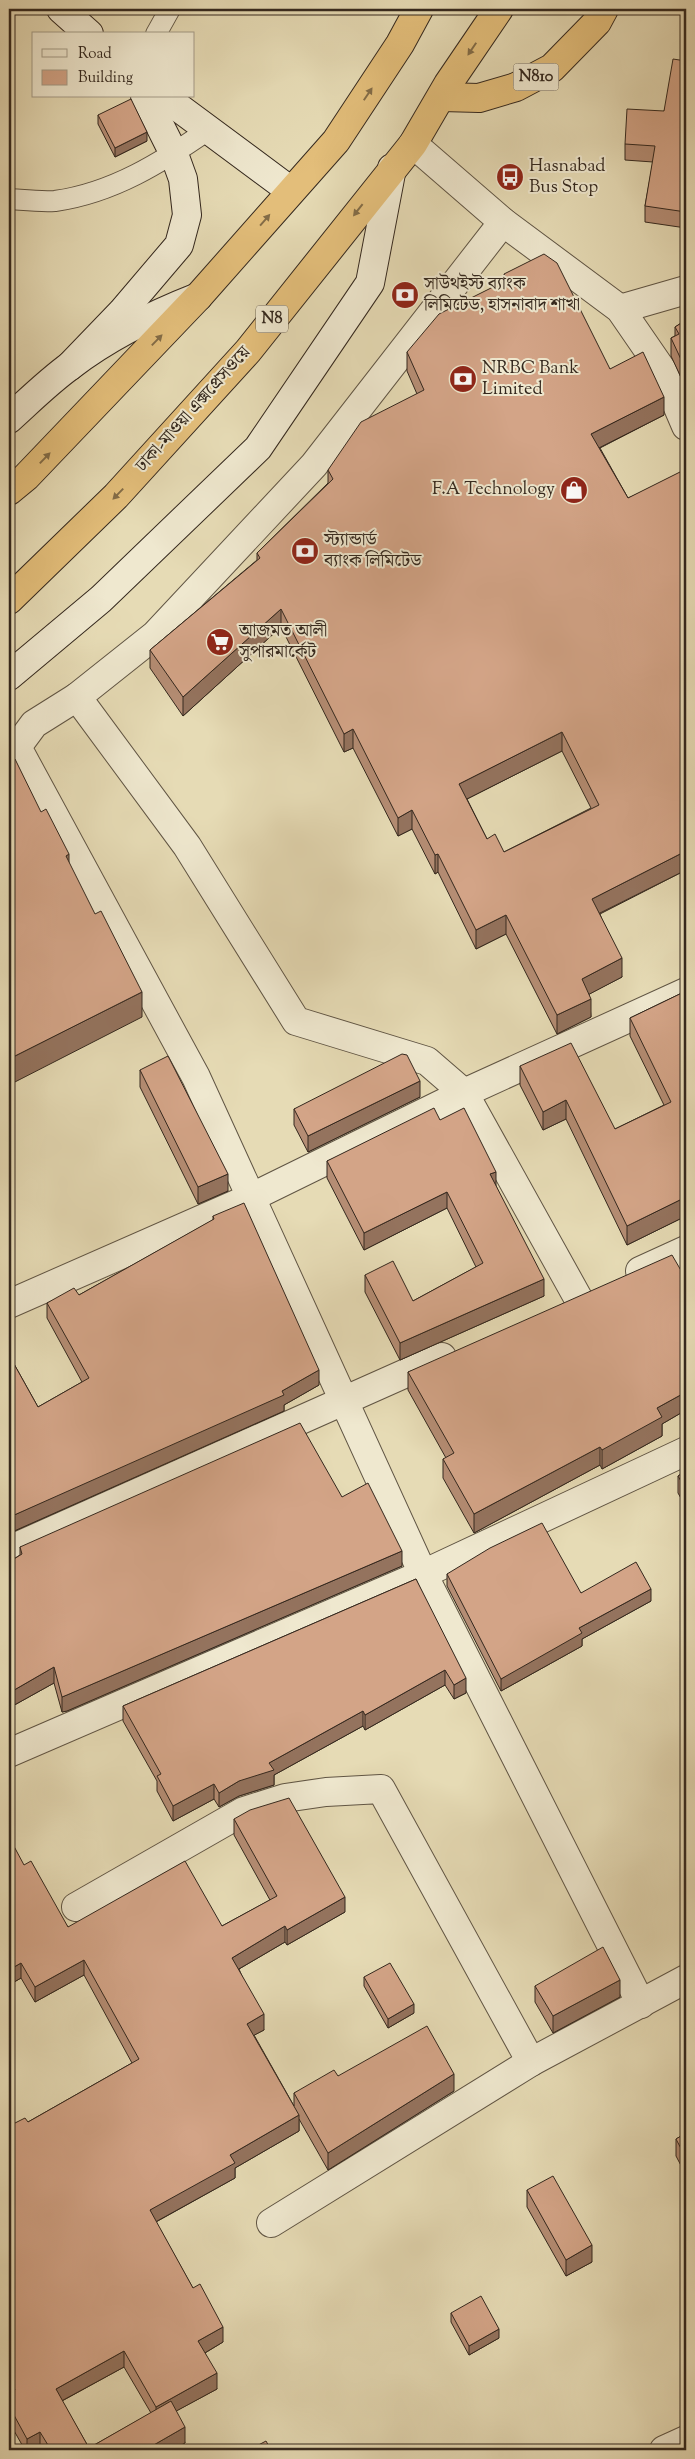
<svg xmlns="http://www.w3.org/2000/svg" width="695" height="2459" font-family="'Sorts Mill Goudy','Noto Serif Bengali',serif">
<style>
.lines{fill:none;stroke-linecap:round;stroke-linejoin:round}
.service-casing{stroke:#605544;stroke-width:22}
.minor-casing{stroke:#605544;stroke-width:30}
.secondary-casing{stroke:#34281e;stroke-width:30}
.trunk-casing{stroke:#34281e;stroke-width:30}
.motorway-casing{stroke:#34281e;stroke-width:30}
.service{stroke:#efe8cf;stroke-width:20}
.minor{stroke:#efe8cf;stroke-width:28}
.secondary{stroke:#efe8cf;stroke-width:28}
.trunk{stroke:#e3be7a;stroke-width:28}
.motorway{stroke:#e3be7a;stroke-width:28}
.wall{fill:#b58d74;stroke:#34281e;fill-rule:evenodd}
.shaded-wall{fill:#94735e;stroke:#34281e}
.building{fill:#d3a487;stroke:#34281e;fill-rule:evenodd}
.oneway{fill:#836c47}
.labels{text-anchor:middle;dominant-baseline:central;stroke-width:4;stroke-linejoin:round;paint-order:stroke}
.shield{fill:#efe8cf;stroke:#6c6253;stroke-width:1}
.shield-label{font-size:16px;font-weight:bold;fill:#34281e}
.poi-label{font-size:18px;fill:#34281e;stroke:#efe8cf;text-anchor:start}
.street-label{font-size:18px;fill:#34281e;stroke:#efe8cf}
</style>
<rect width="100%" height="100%" fill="#e6dbb5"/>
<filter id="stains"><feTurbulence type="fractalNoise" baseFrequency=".004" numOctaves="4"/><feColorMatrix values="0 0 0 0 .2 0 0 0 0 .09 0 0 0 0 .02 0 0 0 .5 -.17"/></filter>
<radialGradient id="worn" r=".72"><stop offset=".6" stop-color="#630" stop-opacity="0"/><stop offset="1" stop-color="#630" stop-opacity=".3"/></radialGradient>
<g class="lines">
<!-- service casing -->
<g class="service-casing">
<g id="service">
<path d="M 156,34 L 170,9"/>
<path d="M 9,199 C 24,200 40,202 55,201 C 113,193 162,162 208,130"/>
</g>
</g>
<!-- minor casing -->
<g class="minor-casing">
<g id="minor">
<path d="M 413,144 L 503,222 L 620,309 L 662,370 L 686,426"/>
<path d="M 503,222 L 314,465 L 155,635 L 77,697 L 187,846 L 296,1021 L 427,1061 L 464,1093 L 578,1298"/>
<path d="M 620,309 L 686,290"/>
<path d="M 77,697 L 34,724 L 17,747 L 196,1077 L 423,1574 L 641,2004"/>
<path d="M 640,1271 L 686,1250"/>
<path d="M 9,1304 L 250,1198 L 464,1093 L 686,992"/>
<path d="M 9,1550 L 442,1357"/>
<path d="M 9,1753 L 423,1574 L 686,1451"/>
<path d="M 76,1907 L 244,1811 L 285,1798 L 326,1792 L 381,1789 L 531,2062"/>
<path d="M 271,2223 L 531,2062 L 686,1979"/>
<path d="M 664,2450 L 686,2440"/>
</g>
</g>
<!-- secondary casing -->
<g class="secondary-casing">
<g id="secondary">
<path d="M 61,9 L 89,34"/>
<path d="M 163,96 L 291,191"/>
<path d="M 70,366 L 122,312 L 179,245 L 187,215 L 183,179 L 174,154 L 145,96"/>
<path d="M 9,419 C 29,401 48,382 70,366 C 109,336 152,315 198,297"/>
<path d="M 9,676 L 101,599 L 258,448 L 370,283 L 392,168"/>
</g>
</g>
<!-- trunk casing -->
<g class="trunk-casing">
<path id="trunk" d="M 442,97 L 479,98 L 516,87 L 552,68 L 597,22 L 604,9"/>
</g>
<!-- motorway casing -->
<g class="motorway-casing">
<g id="motorway">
<path d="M 9,491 L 26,477 L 198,297 L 336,141 L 400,44 L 419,9"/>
<path d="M 9,600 L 116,496 L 248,351 L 413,144 L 448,84 L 499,9"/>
</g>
</g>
<!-- service -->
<use href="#service" class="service"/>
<!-- minor -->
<use href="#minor" class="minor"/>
<!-- secondary -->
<use href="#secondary" class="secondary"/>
<!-- trunk -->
<use href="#trunk" class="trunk"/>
<!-- motorway -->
<use href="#motorway" class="motorway"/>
</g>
<!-- wall -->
<g class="wall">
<path d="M 686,61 L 686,228 L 645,222 L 645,206 L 653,162 L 625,160 L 625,144 L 664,111 Z"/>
<path d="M 98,115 L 147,141 L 115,157 L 98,124 Z"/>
<path d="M 504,274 L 610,369 L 664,415 L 600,448 L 628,498 L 686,473 L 686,870 L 600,914 L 622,977 L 589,994 L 591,1017 L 557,1034 L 506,934 L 476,949 L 438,872 L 435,874 L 412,829 L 398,836 L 353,748 L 344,752 L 281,627 L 183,716 L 150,668 L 150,650 L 257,560 L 257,553 L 328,483 L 328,470 L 417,394 L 407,371 L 407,352 L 504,282 ZM 562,751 L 591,808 L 504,852 L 487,839 L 467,799 Z"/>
<path d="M 686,320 L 686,388 L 671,356 L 671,338 L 675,336 L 675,327 Z"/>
<path d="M 686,991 L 686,1216 L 627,1245 L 566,1119 L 543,1130 L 520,1085 L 520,1066 L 615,1129 L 664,1105 L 630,1036 L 630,1018 Z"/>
<path d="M 140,1070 L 228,1191 L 198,1204 L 140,1087 Z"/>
<path d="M 420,1097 L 308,1152 L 294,1125 L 294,1109 Z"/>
<path d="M 440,1120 L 496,1186 L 544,1296 L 400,1360 L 365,1292 L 365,1275 L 413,1301 L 476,1267 L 447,1208 L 364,1250 L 327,1178 L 327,1161 Z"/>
<path d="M 213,1216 L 319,1385 L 284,1405 L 284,1411 L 12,1532 L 9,1521 L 9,1355 L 38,1407 L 82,1382 L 47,1318 L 47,1303 L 79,1295 L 213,1220 Z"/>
<path d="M 686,1279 L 686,1410 L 662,1424 L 662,1436 L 602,1469 L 600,1465 L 474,1533 L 443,1478 L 443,1459 L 446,1458 L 408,1390 L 408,1372 Z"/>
<path d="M 686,1471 L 686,1507 L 678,1493 L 678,1476 Z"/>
<path d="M 342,1497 L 402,1566 L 67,1711 L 62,1712 L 54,1683 L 9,1708 L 9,1562 L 20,1555 L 20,1547 Z"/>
<path d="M 447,1574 L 581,1593 L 651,1601 L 582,1639 L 582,1646 L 501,1691 L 447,1586 Z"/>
<path d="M 416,1579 L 466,1693 L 454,1699 L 445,1685 L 365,1730 L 363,1726 L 274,1775 L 274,1785 L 239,1796 L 219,1807 L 214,1799 L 173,1821 L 157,1791 L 157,1781 L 123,1721 L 123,1706 Z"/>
<path d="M 234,1819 L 345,1912 L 287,1945 L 285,1942 L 239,1969 L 264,2030 L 254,2035 L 294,2106 L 294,2093 L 338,2076 L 454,2091 L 328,2170 L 299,2119 L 299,2131 L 235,2168 L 235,2178 L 156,2222 L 223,2342 L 205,2353 L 217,2389 L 176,2411 L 185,2443 L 172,2450 L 42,2450 L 40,2447 L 34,2450 L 25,2450 L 9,2422 L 9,2126 L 28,2122 L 132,2063 L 84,1975 L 35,2002 L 21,1978 L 9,1985 L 24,1865 L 68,1927 L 222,1926 L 270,1900 L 234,1835 ZM 124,2367 L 151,2413 L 89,2448 L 62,2401 Z"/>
<path d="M 364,1977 L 414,2013 L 388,2028 L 364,1986 Z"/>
<path d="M 535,1986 L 620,1997 L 553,2033 L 535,2002 Z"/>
<path d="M 686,2133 L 686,2175 L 676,2156 L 676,2139 Z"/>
<path d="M 527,2190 L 592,2262 L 566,2276 L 527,2207 Z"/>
<path d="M 451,2313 L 499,2338 L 469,2355 L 451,2322 Z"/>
</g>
<!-- shaded-wall -->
<g class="shaded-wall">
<path d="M 147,132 L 147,141 L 115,157 L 115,148 Z"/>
<path d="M 664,397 L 664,415 L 591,452 L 591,434 Z"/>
<path d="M 281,609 L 281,627 L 183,716 L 183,697 Z"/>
<path d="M 353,729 L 353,748 L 344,752 L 344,734 Z"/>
<path d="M 562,732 L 562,751 L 459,803 L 459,784 Z"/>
<path d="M 412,810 L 412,829 L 398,836 L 398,818 Z"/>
<path d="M 686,851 L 686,870 L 592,917 L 592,899 Z"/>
<path d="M 69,854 L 69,880 L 66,856 Z"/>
<path d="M 438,854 L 438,872 L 435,874 L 435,855 Z"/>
<path d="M 506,915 L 506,934 L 476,949 L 476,930 Z"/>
<path d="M 622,958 L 622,977 L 582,998 L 582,979 Z"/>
<path d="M 142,992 L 142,1017 L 9,1085 L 9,1059 Z"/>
<path d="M 591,999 L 591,1017 L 557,1034 L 557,1015 Z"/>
<path d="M 420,1081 L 420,1097 L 308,1152 L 308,1136 Z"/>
<path d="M 566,1100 L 566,1119 L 543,1130 L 543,1112 Z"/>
<path d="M 496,1172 L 496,1188 L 490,1174 Z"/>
<path d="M 228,1174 L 228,1191 L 198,1204 L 198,1187 Z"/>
<path d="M 447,1192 L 447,1208 L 364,1250 L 364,1233 Z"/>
<path d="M 686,1197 L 686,1216 L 627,1245 L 627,1226 Z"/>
<path d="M 544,1279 L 544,1296 L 400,1360 L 400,1343 Z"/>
<path d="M 319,1370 L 319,1385 L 284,1405 L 284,1411 L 12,1532 L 12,1516 L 282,1391 Z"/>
<path d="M 686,1392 L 686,1410 L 662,1424 L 662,1436 L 602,1469 L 602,1450 L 657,1408 Z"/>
<path d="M 600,1447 L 600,1465 L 474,1533 L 474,1514 Z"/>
<path d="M 402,1551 L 402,1566 L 67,1711 L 62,1712 L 62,1697 Z"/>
<path d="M 651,1589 L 651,1601 L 582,1639 L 582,1646 L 501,1691 L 501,1679 L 579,1628 Z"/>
<path d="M 54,1667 L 54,1683 L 9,1708 L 9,1693 Z"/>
<path d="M 445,1670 L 445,1685 L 365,1730 L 365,1715 Z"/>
<path d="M 466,1678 L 466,1693 L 454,1699 L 454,1685 Z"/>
<path d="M 363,1711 L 363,1726 L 274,1775 L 274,1785 L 239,1796 L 219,1807 L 219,1793 L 269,1763 Z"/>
<path d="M 214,1784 L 214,1799 L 173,1821 L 173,1806 Z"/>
<path d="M 345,1897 L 345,1912 L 287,1945 L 287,1930 Z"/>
<path d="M 285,1926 L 285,1942 L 232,1973 L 232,1958 Z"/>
<path d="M 84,1960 L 84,1975 L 35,2002 L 35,1987 Z"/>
<path d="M 21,1963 L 21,1978 L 9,1985 L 9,1970 Z"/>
<path d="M 620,1980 L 620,1997 L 553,2033 L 553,2016 Z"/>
<path d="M 414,2004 L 414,2013 L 388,2028 L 388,2019 Z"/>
<path d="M 264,2014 L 264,2030 L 247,2039 L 247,2024 Z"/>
<path d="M 454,2074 L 454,2091 L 328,2170 L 328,2153 Z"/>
<path d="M 299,2115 L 299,2131 L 235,2168 L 235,2178 L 150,2225 L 150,2210 L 230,2155 Z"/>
<path d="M 592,2245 L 592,2262 L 566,2276 L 566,2260 Z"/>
<path d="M 223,2327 L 223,2342 L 198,2357 L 198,2341 Z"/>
<path d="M 499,2329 L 499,2338 L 469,2355 L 469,2346 Z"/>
<path d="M 124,2351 L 124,2367 L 56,2404 L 56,2389 Z"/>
<path d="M 217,2373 L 217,2389 L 156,2422 L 156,2407 Z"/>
<path d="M 185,2427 L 185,2443 L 172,2450 L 152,2450 L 152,2446 Z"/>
<path d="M 40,2432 L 40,2447 L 34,2450 L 27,2450 L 27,2439 Z"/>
</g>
<!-- building -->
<g class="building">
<path d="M 673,59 L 686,61 L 686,212 L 645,206 L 655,146 L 625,144 L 627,109 L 664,111 Z"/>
<path d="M 131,99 L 147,132 L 115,148 L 98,115 Z"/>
<path d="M 544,254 L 557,263 L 610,369 L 643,352 L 664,397 L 591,434 L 628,498 L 684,470 L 686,473 L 686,851 L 592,899 L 622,958 L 582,979 L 591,999 L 557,1015 L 506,915 L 476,930 L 438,854 L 435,855 L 412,810 L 398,818 L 353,729 L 344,734 L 281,609 L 183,697 L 150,650 L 260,558 L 257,553 L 333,479 L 328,470 L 361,422 L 424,390 L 407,352 L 439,314 L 507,280 L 504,274 ZM 562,732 L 599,805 L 504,852 L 495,834 L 487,839 L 459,784 Z"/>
<path d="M 686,320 L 686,370 L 671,338 L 679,334 L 675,327 Z"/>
<path d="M 15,759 L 41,812 L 46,809 L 69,854 L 66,856 L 95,914 L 101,911 L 142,992 L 9,1059 L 9,762 Z"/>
<path d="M 686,991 L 686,1197 L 627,1226 L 566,1100 L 543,1112 L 520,1066 L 571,1043 L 615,1129 L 671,1102 L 630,1018 Z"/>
<path d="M 402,1054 L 407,1055 L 420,1081 L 308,1136 L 294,1109 Z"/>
<path d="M 168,1056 L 228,1174 L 198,1187 L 140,1070 Z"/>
<path d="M 434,1108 L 440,1120 L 464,1108 L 496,1172 L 490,1174 L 544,1279 L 400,1343 L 365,1275 L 393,1261 L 413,1301 L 483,1263 L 447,1192 L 364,1233 L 327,1161 Z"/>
<path d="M 244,1203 L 319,1370 L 282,1391 L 284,1395 L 12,1516 L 9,1505 L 9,1355 L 38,1407 L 89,1378 L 47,1303 L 74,1288 L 79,1295 L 214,1219 L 213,1216 Z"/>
<path d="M 672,1255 L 686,1279 L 686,1392 L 657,1408 L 662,1417 L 602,1450 L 600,1447 L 474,1514 L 443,1459 L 454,1453 L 408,1372 Z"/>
<path d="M 300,1423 L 342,1497 L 368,1483 L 402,1551 L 67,1695 L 62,1697 L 54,1667 L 9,1693 L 9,1562 L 22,1554 L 20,1547 Z"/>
<path d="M 686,1471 L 686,1490 L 678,1476 Z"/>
<path d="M 542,1523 L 581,1593 L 636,1562 L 651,1589 L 579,1628 L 582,1633 L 501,1679 L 447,1574 L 490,1548 Z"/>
<path d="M 416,1579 L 466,1678 L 454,1685 L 445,1670 L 365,1715 L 363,1711 L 269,1763 L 274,1770 L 239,1781 L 219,1793 L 214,1784 L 173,1806 L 157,1776 L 161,1774 L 123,1706 Z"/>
<path d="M 289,1798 L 345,1897 L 287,1930 L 285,1926 L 232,1958 L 264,2014 L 247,2024 L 299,2115 L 230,2155 L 235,2163 L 150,2210 L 193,2288 L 200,2284 L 223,2327 L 198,2341 L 217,2373 L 156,2407 L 124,2351 L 56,2389 L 89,2448 L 171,2401 L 185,2427 L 152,2446 L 154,2450 L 51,2450 L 40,2432 L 27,2439 L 9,2406 L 9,2393 L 15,2390 L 9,2379 L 9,2126 L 25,2118 L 28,2122 L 139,2059 L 84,1960 L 35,1987 L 21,1963 L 9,1970 L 9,1837 L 24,1865 L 31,1861 L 68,1927 L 185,1861 L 222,1926 L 277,1896 L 234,1819 L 250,1810 Z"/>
<path d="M 603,1947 L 620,1980 L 553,2016 L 535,1986 Z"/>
<path d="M 390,1963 L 414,2004 L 388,2019 L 364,1977 Z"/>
<path d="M 427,2026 L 454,2074 L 328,2153 L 294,2093 L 334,2070 L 338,2076 Z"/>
<path d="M 686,2133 L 686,2158 L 676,2139 Z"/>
<path d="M 553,2176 L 592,2245 L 566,2260 L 527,2190 Z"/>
<path d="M 481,2296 L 499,2329 L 469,2346 L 451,2313 Z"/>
<path d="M 266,2441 L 271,2450 L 249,2450 Z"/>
</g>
<!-- one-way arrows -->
<defs><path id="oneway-solid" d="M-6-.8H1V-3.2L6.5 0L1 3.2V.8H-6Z" transform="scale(1.25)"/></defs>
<g class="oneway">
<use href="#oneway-solid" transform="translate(472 49) rotate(124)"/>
<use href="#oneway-solid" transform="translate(368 94) rotate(-56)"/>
<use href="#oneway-solid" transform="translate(358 210) rotate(128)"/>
<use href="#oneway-solid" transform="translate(265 220) rotate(-49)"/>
<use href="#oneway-solid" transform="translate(157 340) rotate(-46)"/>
<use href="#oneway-solid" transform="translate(45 458) rotate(-46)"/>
<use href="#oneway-solid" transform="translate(118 494) rotate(134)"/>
</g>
<!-- icons -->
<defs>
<g id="bus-disc" transform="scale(1.4375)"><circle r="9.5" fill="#8f2418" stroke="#efe8cf"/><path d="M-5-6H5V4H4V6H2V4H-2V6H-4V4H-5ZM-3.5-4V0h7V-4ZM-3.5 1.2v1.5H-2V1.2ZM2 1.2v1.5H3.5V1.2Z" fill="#fff"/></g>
<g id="bank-disc" transform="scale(1.4375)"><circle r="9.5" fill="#8f2418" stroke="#efe8cf"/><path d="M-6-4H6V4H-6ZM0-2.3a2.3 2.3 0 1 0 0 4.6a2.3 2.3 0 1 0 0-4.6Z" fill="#fff"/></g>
<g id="shop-disc" transform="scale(1.4375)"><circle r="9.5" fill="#8f2418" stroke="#efe8cf"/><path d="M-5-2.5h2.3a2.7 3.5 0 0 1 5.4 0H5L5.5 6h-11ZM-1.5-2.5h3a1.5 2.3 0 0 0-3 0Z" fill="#fff"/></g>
<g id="supermarket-disc" transform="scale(1.4375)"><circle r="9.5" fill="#8f2418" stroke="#efe8cf"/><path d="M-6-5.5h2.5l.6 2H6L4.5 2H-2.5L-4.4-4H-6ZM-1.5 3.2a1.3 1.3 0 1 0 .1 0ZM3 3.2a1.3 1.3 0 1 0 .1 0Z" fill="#fff"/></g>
</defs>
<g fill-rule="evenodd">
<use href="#bus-disc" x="510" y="177"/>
<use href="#bank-disc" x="405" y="295"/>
<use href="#bank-disc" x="463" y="379"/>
<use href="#shop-disc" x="574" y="490"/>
<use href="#bank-disc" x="305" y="551"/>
<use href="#supermarket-disc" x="220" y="642"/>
</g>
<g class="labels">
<!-- shield labels -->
<g class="shield">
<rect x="513.5" y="63.5" width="45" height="27" rx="4"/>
<rect x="256" y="305.5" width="32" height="27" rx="4"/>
</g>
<g class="shield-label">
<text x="536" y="77">N810</text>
<text x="272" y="319">N8</text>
</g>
<!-- poi labels -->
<g class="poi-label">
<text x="529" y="167">Hasnabad<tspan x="529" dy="21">Bus Stop</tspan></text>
<text x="424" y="285">সাউথইস্ট ব্যাংক<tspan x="424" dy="21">লিমিটেড, হাসনাবাদ শাখা</tspan></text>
<text x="482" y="369">NRBC Bank<tspan x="482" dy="21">Limited</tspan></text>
<text x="555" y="490" text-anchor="end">F.A Technology</text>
<text x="324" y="541">স্ট্যান্ডার্ড<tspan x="324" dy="21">ব্যাংক লিমিটেড</tspan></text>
<text x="239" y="632">আজমত আলী<tspan x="239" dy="21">সুপারমার্কেট</tspan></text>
</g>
<!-- street labels -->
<g class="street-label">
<text transform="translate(194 410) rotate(-48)">ঢাকা-মাওয়া এক্সপ্রেসওয়ে</text>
</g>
</g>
<!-- margin -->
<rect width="695" height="2459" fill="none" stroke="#e6dbb5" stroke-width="30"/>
<rect x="10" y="10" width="675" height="2439" fill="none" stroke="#34281e" stroke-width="2.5"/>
<rect x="15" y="15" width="665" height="2429" fill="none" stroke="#34281e"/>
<!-- legend -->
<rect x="32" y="32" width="162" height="65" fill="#efe8cf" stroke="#a49b88"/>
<rect x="42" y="49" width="25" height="8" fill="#efe8cf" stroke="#a49b88"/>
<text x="78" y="58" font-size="15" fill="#34281e">Road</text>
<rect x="42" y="70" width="25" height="15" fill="#d3a487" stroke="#a49b88"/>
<text x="78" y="82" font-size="15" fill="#34281e">Building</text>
<rect width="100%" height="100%" filter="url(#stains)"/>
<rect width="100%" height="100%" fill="url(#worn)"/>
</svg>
